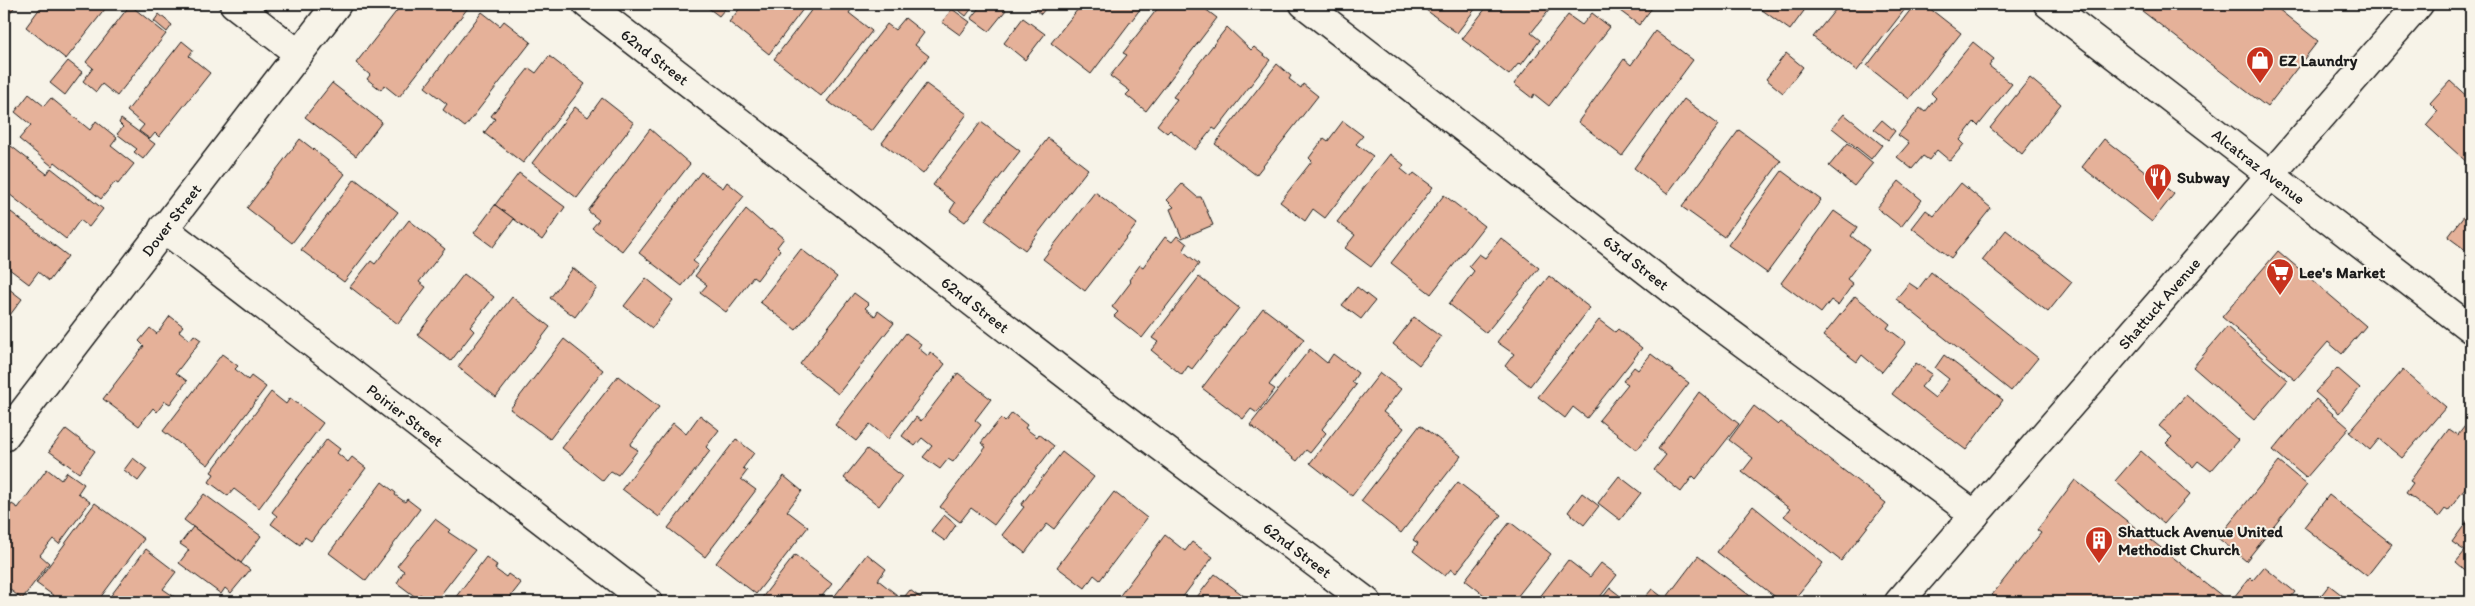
<svg xmlns="http://www.w3.org/2000/svg" width="2475" height="606" font-family="Itim,sans-serif">
<style>
.building{fill:#e5b199;stroke:#1c1c1c}
.lines{fill:none;stroke-linecap:round;stroke-linejoin:round}
.street-casing{stroke:#1c1c1c;stroke-width:31}
.secondary-casing{stroke:#1c1c1c;stroke-width:31}
.street{stroke:#f7f3e8;stroke-width:28}
.secondary{stroke:#f7f3e8;stroke-width:28}
.labels{text-anchor:middle;dominant-baseline:central;stroke-width:4;stroke-linejoin:round;paint-order:stroke}
.street-label{font-size:16px;fill:#1c1c1c;stroke:#f7f3e8}
.poi-label{font-size:16px;font-weight:bold;fill:#1c1c1c;stroke:#f7f3e8;text-anchor:start}
</style>
<rect width="100%" height="100%" fill="#f7f3e8"/>
<filter id="ink" filterUnits="userSpaceOnUse"><feTurbulence type="fractalNoise" baseFrequency=".02" numOctaves="2"/><feDisplacementMap in="SourceGraphic" scale="10" xChannelSelector="R" yChannelSelector="G"/><feConvolveMatrix kernelMatrix="1 2 1 2 8 2 1 2 1" color-interpolation-filters="sRGB"/></filter>
<g filter="url(#ink)">
<!-- building -->
<g class="building">
<path d="M 4,4 L 17,4 L 4,20 Z"/>
<path d="M 43,4 L 109,4 L 66,59 L 26,27 Z"/>
<path d="M 402,4 L 471,4 L 399,97 L 384,85 L 381,90 L 367,79 L 370,75 L 356,63 Z"/>
<path d="M 703,4 L 729,4 L 719,16 Z"/>
<path d="M 737,4 L 807,4 L 769,54 L 729,22 L 741,7 Z"/>
<path d="M 816,4 L 855,4 L 849,13 L 872,31 L 821,96 L 774,59 Z"/>
<path d="M 951,4 L 975,4 L 966,16 Z"/>
<path d="M 982,4 L 998,4 L 1006,10 L 989,31 L 971,18 Z"/>
<path d="M 1029,4 L 1049,4 L 1041,14 Z"/>
<path d="M 1082,4 L 1144,4 L 1091,74 L 1051,43 Z"/>
<path d="M 1161,4 L 1191,4 L 1196,8 L 1200,5 L 1217,18 L 1146,111 L 1126,95 L 1130,91 L 1110,76 L 1127,55 L 1123,53 Z"/>
<path d="M 1418,4 L 1479,4 L 1457,33 Z"/>
<path d="M 1489,4 L 1554,4 L 1531,33 L 1540,40 L 1521,65 L 1519,63 L 1509,75 L 1462,39 Z"/>
<path d="M 1626,4 L 1655,4 L 1639,25 L 1620,11 Z"/>
<path d="M 1761,4 L 1809,4 L 1790,30 L 1758,7 Z"/>
<path d="M 1840,4 L 1909,4 L 1857,71 L 1813,37 Z"/>
<path d="M 1915,4 L 1924,4 L 1961,33 L 1909,99 L 1867,66 Z"/>
<path d="M 2133,4 L 2272,4 L 2318,41 L 2267,107 Z"/>
<path d="M 130,5 L 166,34 L 117,96 L 102,84 L 96,92 L 83,81 L 93,68 L 86,62 Z"/>
<path d="M 952,9 L 970,22 L 960,35 L 942,22 Z"/>
<path d="M 482,12 L 500,26 L 504,21 L 531,42 L 465,127 L 443,110 L 447,104 L 425,87 Z"/>
<path d="M 1592,13 L 1610,27 L 1549,106 L 1534,94 L 1532,98 L 1514,84 L 1568,15 L 1582,25 Z"/>
<path d="M 159,14 L 172,25 L 167,32 L 154,21 Z"/>
<path d="M 905,18 L 924,33 L 915,45 L 929,56 L 872,131 L 827,101 L 887,24 L 895,30 Z"/>
<path d="M 1023,18 L 1045,34 L 1025,60 L 1004,43 Z"/>
<path d="M 1227,27 L 1251,50 L 1254,47 L 1270,60 L 1216,130 L 1213,128 L 1195,150 L 1170,130 L 1167,133 L 1157,125 L 1177,99 L 1173,97 Z"/>
<path d="M 1655,31 L 1693,60 L 1622,156 L 1578,122 L 1624,59 L 1631,65 Z"/>
<path d="M 182,41 L 193,50 L 189,56 L 210,73 L 159,137 L 155,133 L 150,139 L 139,131 L 144,125 L 127,111 Z"/>
<path d="M 1973,42 L 1994,59 L 1989,66 L 2012,84 L 1978,126 L 1974,122 L 1960,140 L 1964,144 L 1950,161 L 1937,150 L 1929,160 L 1923,156 L 1912,169 L 1897,157 L 1909,143 L 1898,135 L 1920,108 L 1925,112 L 1936,98 L 1931,93 Z"/>
<path d="M 1786,53 L 1803,67 L 1783,93 L 1766,79 Z"/>
<path d="M 549,56 L 585,84 L 523,163 L 484,133 L 495,119 L 491,116 L 529,68 L 536,73 Z"/>
<path d="M 68,61 L 82,72 L 65,95 L 50,83 Z"/>
<path d="M 1277,64 L 1291,76 L 1289,79 L 1301,88 L 1303,84 L 1318,96 L 1256,175 L 1215,144 Z"/>
<path d="M 2030,78 L 2061,104 L 2022,154 L 1990,128 Z"/>
<path d="M 2450,81 L 2471,100 L 2471,166 L 2426,125 L 2438,111 L 2430,103 Z"/>
<path d="M 332,83 L 382,122 L 356,156 L 305,117 Z"/>
<path d="M 926,84 L 967,114 L 923,174 L 882,143 Z"/>
<path d="M 29,94 L 44,106 L 51,98 L 90,130 L 96,121 L 117,138 L 111,146 L 134,164 L 118,184 L 115,182 L 101,199 L 55,162 L 52,166 L 19,139 L 31,125 L 15,112 Z"/>
<path d="M 602,98 L 634,123 L 577,198 L 532,163 L 575,107 L 588,117 Z"/>
<path d="M 1684,99 L 1719,125 L 1667,194 L 1634,168 Z"/>
<path d="M 1844,114 L 1882,145 L 1871,159 L 1832,128 Z"/>
<path d="M 121,119 L 155,144 L 143,159 L 134,152 L 137,149 L 117,134 L 123,127 L 119,123 Z"/>
<path d="M 1882,120 L 1895,131 L 1888,140 L 1874,129 Z"/>
<path d="M 1343,121 L 1363,136 L 1356,144 L 1373,156 L 1325,218 L 1313,209 L 1305,221 L 1280,202 L 1312,161 L 1309,158 L 1324,138 L 1328,141 Z"/>
<path d="M 981,122 L 1020,151 L 965,222 L 950,211 L 955,203 L 933,185 Z"/>
<path d="M 650,129 L 690,164 L 622,251 L 592,228 L 599,220 L 588,211 Z"/>
<path d="M 1739,130 L 1781,161 L 1724,237 L 1682,207 Z"/>
<path d="M 1048,138 L 1088,169 L 1025,250 L 985,220 Z"/>
<path d="M 300,139 L 345,174 L 292,243 L 247,208 Z"/>
<path d="M 2104,139 L 2174,194 L 2152,222 L 2082,167 Z"/>
<path d="M 1848,143 L 1873,163 L 1854,186 L 1829,166 Z"/>
<path d="M 11,146 L 47,174 L 51,168 L 103,209 L 89,227 L 80,220 L 66,239 L 4,190 L 4,156 Z"/>
<path d="M 1390,154 L 1404,165 L 1401,169 L 1411,177 L 1414,173 L 1433,187 L 1371,267 L 1345,248 L 1355,235 L 1337,222 Z"/>
<path d="M 1782,171 L 1821,200 L 1767,273 L 1728,245 Z"/>
<path d="M 701,172 L 723,188 L 727,182 L 744,196 L 693,261 L 698,265 L 682,286 L 639,253 Z"/>
<path d="M 519,173 L 565,207 L 542,240 L 495,205 Z"/>
<path d="M 355,179 L 398,212 L 344,282 L 301,250 Z"/>
<path d="M 1899,181 L 1922,200 L 1901,227 L 1877,208 Z"/>
<path d="M 1961,183 L 1991,208 L 1951,258 L 1912,228 L 1926,210 L 1934,216 Z"/>
<path d="M 1182,184 L 1197,197 L 1201,197 L 1213,225 L 1182,238 L 1170,209 L 1174,207 L 1167,200 Z"/>
<path d="M 1095,192 L 1137,224 L 1085,291 L 1043,259 Z"/>
<path d="M 1444,195 L 1484,226 L 1431,294 L 1391,263 Z"/>
<path d="M 495,205 L 514,219 L 493,247 L 474,233 Z"/>
<path d="M 2471,207 L 2471,254 L 2448,237 Z"/>
<path d="M 746,209 L 770,230 L 772,228 L 784,238 L 777,247 L 780,250 L 757,280 L 753,277 L 726,312 L 700,293 L 707,285 L 695,276 Z"/>
<path d="M 1834,211 L 1857,227 L 1851,236 L 1869,250 L 1847,279 L 1853,284 L 1838,305 L 1831,300 L 1821,313 L 1781,283 Z"/>
<path d="M 4,212 L 8,215 L 11,212 L 68,256 L 49,281 L 38,272 L 29,284 L 4,265 Z"/>
<path d="M 409,220 L 445,249 L 419,282 L 426,287 L 398,324 L 350,287 L 371,261 L 375,264 Z"/>
<path d="M 2006,230 L 2072,282 L 2048,312 L 1982,260 Z"/>
<path d="M 1177,236 L 1187,244 L 1183,251 L 1199,264 L 1142,338 L 1114,316 L 1118,312 L 1112,307 L 1131,282 L 1129,280 L 1140,265 L 1143,267 L 1165,237 L 1172,242 Z"/>
<path d="M 1501,238 L 1539,268 L 1486,333 L 1449,304 L 1474,271 L 1469,266 L 1479,254 L 1485,258 Z"/>
<path d="M 801,249 L 837,277 L 796,330 L 760,302 Z"/>
<path d="M 2278,251 L 2366,326 L 2342,354 L 2328,342 L 2295,380 L 2222,317 Z"/>
<path d="M 573,268 L 597,288 L 575,317 L 550,298 Z"/>
<path d="M 1931,272 L 2038,358 L 2011,391 L 1896,299 L 1909,283 L 1918,289 Z"/>
<path d="M 464,274 L 494,297 L 470,327 L 474,331 L 451,361 L 417,335 Z"/>
<path d="M 1549,276 L 1590,308 L 1530,386 L 1505,366 L 1514,354 L 1497,342 Z"/>
<path d="M 1199,277 L 1239,308 L 1192,369 L 1188,366 L 1182,375 L 1151,350 L 1158,342 L 1152,338 Z"/>
<path d="M 646,278 L 673,300 L 652,328 L 624,306 Z"/>
<path d="M 4,285 L 22,299 L 4,323 Z"/>
<path d="M 1357,287 L 1375,301 L 1361,319 L 1342,305 Z"/>
<path d="M 854,293 L 869,304 L 865,308 L 875,316 L 878,311 L 894,323 L 838,394 L 800,364 Z"/>
<path d="M 1855,296 L 1890,324 L 1887,328 L 1906,342 L 1882,372 L 1862,355 L 1857,362 L 1823,336 Z"/>
<path d="M 512,297 L 550,327 L 496,397 L 458,367 Z"/>
<path d="M 1263,308 L 1304,339 L 1269,385 L 1275,389 L 1257,413 L 1251,409 L 1243,419 L 1202,388 Z"/>
<path d="M 170,316 L 183,326 L 179,331 L 190,340 L 194,335 L 201,340 L 176,373 L 187,381 L 170,404 L 165,401 L 157,412 L 153,408 L 139,426 L 103,399 L 144,346 L 139,341 L 150,328 L 157,334 Z"/>
<path d="M 1414,317 L 1441,337 L 1419,365 L 1393,344 Z"/>
<path d="M 1599,320 L 1615,332 L 1618,329 L 1642,348 L 1587,418 L 1573,407 L 1565,418 L 1538,397 Z"/>
<path d="M 2227,327 L 2288,380 L 2254,420 L 2193,367 Z"/>
<path d="M 906,333 L 921,344 L 918,348 L 928,356 L 930,352 L 945,364 L 888,439 L 870,424 L 856,441 L 835,425 Z"/>
<path d="M 564,339 L 603,370 L 550,439 L 510,409 Z"/>
<path d="M 1310,349 L 1327,363 L 1333,354 L 1358,373 L 1352,382 L 1356,385 L 1322,429 L 1326,433 L 1310,453 L 1306,450 L 1297,461 L 1250,425 Z"/>
<path d="M 222,354 L 238,366 L 235,369 L 248,380 L 251,376 L 266,387 L 208,465 L 163,431 Z"/>
<path d="M 1651,354 L 1689,383 L 1637,450 L 1599,420 L 1628,384 L 1623,381 L 1634,367 L 1638,370 Z"/>
<path d="M 1944,355 L 2003,400 L 1966,450 L 1892,394 L 1916,363 L 1932,374 L 1921,387 L 1935,398 L 1949,379 L 1935,368 Z"/>
<path d="M 2337,368 L 2360,388 L 2339,413 L 2315,392 Z"/>
<path d="M 2403,370 L 2446,407 L 2402,458 L 2379,439 L 2370,450 L 2349,432 Z"/>
<path d="M 958,373 L 991,399 L 975,420 L 981,425 L 953,462 L 948,459 L 940,469 L 923,457 L 932,446 L 922,438 L 915,446 L 902,436 L 916,417 L 921,421 Z"/>
<path d="M 1380,373 L 1401,389 L 1383,412 L 1404,428 L 1352,496 L 1310,463 Z"/>
<path d="M 618,376 L 659,407 L 630,445 L 638,450 L 618,475 L 611,471 L 603,481 L 562,448 Z"/>
<path d="M 271,392 L 286,404 L 290,398 L 323,423 L 259,508 L 234,489 L 228,496 L 209,482 L 214,474 L 211,472 Z"/>
<path d="M 1699,392 L 1739,424 L 1696,479 L 1693,476 L 1681,492 L 1654,470 L 1666,455 L 1658,449 Z"/>
<path d="M 2186,395 L 2238,440 L 2211,471 L 2198,461 L 2193,467 L 2166,443 L 2172,437 L 2159,426 Z"/>
<path d="M 2316,399 L 2349,428 L 2306,478 L 2273,450 Z"/>
<path d="M 1754,406 L 1778,425 L 1781,422 L 1886,503 L 1841,561 L 1784,516 L 1790,509 L 1742,472 L 1753,458 L 1729,440 Z"/>
<path d="M 1012,413 L 1027,425 L 1025,428 L 1037,437 L 1039,434 L 1054,446 L 994,525 L 971,508 L 960,522 L 940,507 L 986,447 L 981,443 L 1001,418 L 1005,422 Z"/>
<path d="M 700,415 L 719,430 L 706,447 L 710,451 L 659,517 L 622,489 L 673,423 L 686,434 Z"/>
<path d="M 2468,422 L 2471,424 L 2471,481 L 2448,511 L 2445,509 L 2439,517 L 2406,493 L 2413,483 L 2410,481 L 2449,429 L 2458,435 Z"/>
<path d="M 1420,425 L 1461,456 L 1401,533 L 1361,501 Z"/>
<path d="M 66,429 L 95,451 L 79,473 L 49,451 Z"/>
<path d="M 327,439 L 340,449 L 337,453 L 348,462 L 352,457 L 366,468 L 311,541 L 305,537 L 300,545 L 271,524 L 277,516 L 272,512 Z"/>
<path d="M 736,439 L 754,453 L 743,468 L 747,471 L 741,479 L 756,490 L 705,557 L 668,528 Z"/>
<path d="M 867,449 L 902,476 L 879,506 L 844,478 Z"/>
<path d="M 2141,451 L 2190,494 L 2164,524 L 2115,481 Z"/>
<path d="M 1062,452 L 1094,477 L 1054,529 L 1047,524 L 1025,553 L 1002,535 L 1024,507 L 1021,505 Z"/>
<path d="M 133,458 L 147,469 L 138,481 L 124,470 Z"/>
<path d="M 2279,462 L 2307,485 L 2246,561 L 2218,538 Z"/>
<path d="M 47,469 L 61,480 L 67,472 L 84,484 L 78,493 L 90,502 L 59,544 L 53,539 L 40,555 L 49,563 L 22,599 L 4,585 L 4,514 L 12,504 L 18,508 Z"/>
<path d="M 784,476 L 802,491 L 787,511 L 808,527 L 756,594 L 716,563 Z"/>
<path d="M 1619,476 L 1641,493 L 1620,520 L 1598,503 Z"/>
<path d="M 2075,480 L 2222,596 L 2217,602 L 2001,602 L 1992,595 L 2041,533 L 2037,530 Z"/>
<path d="M 382,482 L 396,493 L 395,495 L 405,502 L 407,499 L 420,509 L 366,581 L 329,553 Z"/>
<path d="M 1458,482 L 1501,515 L 1456,573 L 1451,569 L 1445,576 L 1413,551 L 1418,543 L 1413,540 Z"/>
<path d="M 1114,492 L 1147,518 L 1100,580 L 1094,575 L 1085,588 L 1057,567 Z"/>
<path d="M 1582,493 L 1599,506 L 1584,525 L 1568,512 Z"/>
<path d="M 204,494 L 261,536 L 241,563 L 184,520 Z"/>
<path d="M 2329,495 L 2392,544 L 2367,576 L 2304,527 Z"/>
<path d="M 95,503 L 144,539 L 97,602 L 82,602 L 75,597 L 72,602 L 50,602 L 54,596 L 36,583 Z"/>
<path d="M 1753,506 L 1823,563 L 1792,602 L 1782,602 L 1717,552 Z"/>
<path d="M 944,515 L 956,525 L 945,541 L 931,531 Z"/>
<path d="M 2471,516 L 2471,575 L 2456,562 L 2465,551 L 2452,542 Z"/>
<path d="M 435,519 L 450,530 L 448,532 L 475,550 L 435,602 L 430,602 L 420,594 L 417,598 L 397,583 L 404,571 L 397,566 Z"/>
<path d="M 1510,522 L 1551,554 L 1513,602 L 1493,602 L 1465,580 Z"/>
<path d="M 193,527 L 250,570 L 231,593 L 225,588 L 221,594 L 179,563 L 189,550 L 180,544 Z"/>
<path d="M 1165,535 L 1185,551 L 1192,542 L 1213,557 L 1179,602 L 1124,602 L 1118,598 Z"/>
<path d="M 146,549 L 176,572 L 163,589 L 179,600 L 178,602 L 106,602 Z"/>
<path d="M 867,554 L 886,569 L 878,580 L 897,595 L 891,602 L 830,602 Z"/>
<path d="M 795,555 L 832,584 L 817,602 L 765,602 L 761,599 Z"/>
<path d="M 1698,556 L 1758,602 L 1674,602 L 1667,597 Z"/>
<path d="M 486,557 L 497,565 L 495,569 L 506,577 L 508,574 L 521,583 L 510,597 L 517,602 L 452,602 Z"/>
<path d="M 1568,560 L 1590,577 L 1601,563 L 1617,575 L 1596,602 L 1536,602 Z"/>
<path d="M 2264,567 L 2295,592 L 2287,602 L 2230,602 L 2250,577 L 2253,580 Z"/>
<path d="M 1215,574 L 1252,602 L 1193,602 Z"/>
<path d="M 2329,585 L 2351,602 L 2316,602 Z"/>
<path d="M 1610,588 L 1628,602 L 1599,602 Z"/>
<path d="M 1652,589 L 1669,602 L 1641,602 Z"/>
<path d="M 910,590 L 926,602 L 900,602 Z"/>
</g>
<g class="lines">
<!-- street casing -->
<g class="street-casing">
<g id="street">
<path d="M 234,4 L 299,54"/>
<path id="s1" d="M 587,4 L 1099,400 L 1367,602"/>
<path id="s2" d="M 1304,4 L 1673,291 L 1975,515"/>
<path id="s3" d="M 163,228 L 648,602"/>
<path id="s4" d="M 4,437 L 337,4"/>
</g>
</g>
<!-- secondary casing -->
<g class="secondary-casing">
<g id="secondary">
<path id="s5" d="M 2048,4 L 2471,329"/>
<path id="s6" d="M 1899,602 L 2419,4"/>
</g>
</g>
<!-- street -->
<use href="#street" class="street"/>
<!-- secondary -->
<use href="#secondary" class="secondary"/>
</g>
</g>
<!-- icons -->
<defs>
<g id="shop-pin" transform="scale(1.4375)"><path d="M0 17L-7.5 6A9.5 9.5 0 1 1 7.5 6Z" fill="#c8321e" stroke="#f7f3e8"/><path d="M-5-2.5h2.3a2.7 3.5 0 0 1 5.4 0H5L5.5 6h-11ZM-1.5-2.5h3a1.5 2.3 0 0 0-3 0Z" fill="#fff"/></g>
<g id="restaurant-pin" transform="scale(1.4375)"><path d="M0 17L-7.5 6A9.5 9.5 0 1 1 7.5 6Z" fill="#c8321e" stroke="#f7f3e8"/><path d="M-5-6h1v4h1v-4h1v4h1v-4h1v5L-1.5 .5V6h-2V.5L-5-1ZM5-6V6H3V1.5H1.5Q1.5-4 5-6Z" fill="#fff"/></g>
<g id="supermarket-pin" transform="scale(1.4375)"><path d="M0 17L-7.5 6A9.5 9.5 0 1 1 7.5 6Z" fill="#c8321e" stroke="#f7f3e8"/><path d="M-6-5.5h2.5l.6 2H6L4.5 2H-2.5L-4.4-4H-6ZM-1.5 3.2a1.3 1.3 0 1 0 .1 0ZM3 3.2a1.3 1.3 0 1 0 .1 0Z" fill="#fff"/></g>
<g id="building-pin" transform="scale(1.4375)"><path d="M0 17L-7.5 6A9.5 9.5 0 1 1 7.5 6Z" fill="#c8321e" stroke="#f7f3e8"/><path d="M-4-6H4V6H1V3H-1V6H-4ZM-2.5-4.3h1.7v1.8h-1.7ZM.8-4.3h1.7v1.8H.8ZM-2.5-1h1.7V.8h-1.7ZM.8-1h1.7V.8H.8Z" fill="#fff"/></g>
</defs>
<g fill-rule="evenodd">
<use href="#shop-pin" x="2260" y="60"/>
<use href="#restaurant-pin" x="2158" y="177"/>
<use href="#supermarket-pin" x="2280" y="272"/>
<use href="#building-pin" x="2099" y="540"/>
</g>
<g class="labels">
<!-- street labels -->
<g class="street-label">
<text stroke="none"><textPath href="#s1" startOffset="86">62nd Street</textPath></text>
<text stroke="none"><textPath href="#s5" startOffset="266">Alcatraz Avenue</textPath></text>
<text stroke="none"><textPath href="#s4" startOffset="274">Dover Street</textPath></text>
<text stroke="none"><textPath href="#s2" startOffset="421">63rd Street</textPath></text>
<text stroke="none"><textPath href="#s6" startOffset="396">Shattuck Avenue</textPath></text>
<text stroke="none"><textPath href="#s1" startOffset="491">62nd Street</textPath></text>
<text stroke="none"><textPath href="#s3" startOffset="306">Poirier Street</textPath></text>
<text stroke="none"><textPath href="#s1" startOffset="896">62nd Street</textPath></text>
</g>
<!-- poi labels -->
<g class="poi-label">
<text x="2279" y="60">EZ Laundry</text>
<text x="2177" y="177">Subway</text>
<text x="2299" y="272">Lee's Market</text>
<text x="2118" y="531">Shattuck Avenue United<tspan x="2118" dy="18">Methodist Church</tspan></text>
</g>
</g>
<!-- margin -->
<rect width="2475" height="606" fill="none" stroke="#f7f3e8" stroke-width="20"/>
<rect x="10" y="10" width="2455" height="586" fill="none" stroke="#1c1c1c" stroke-width="2" filter="url(#ink)"/>
</svg>
